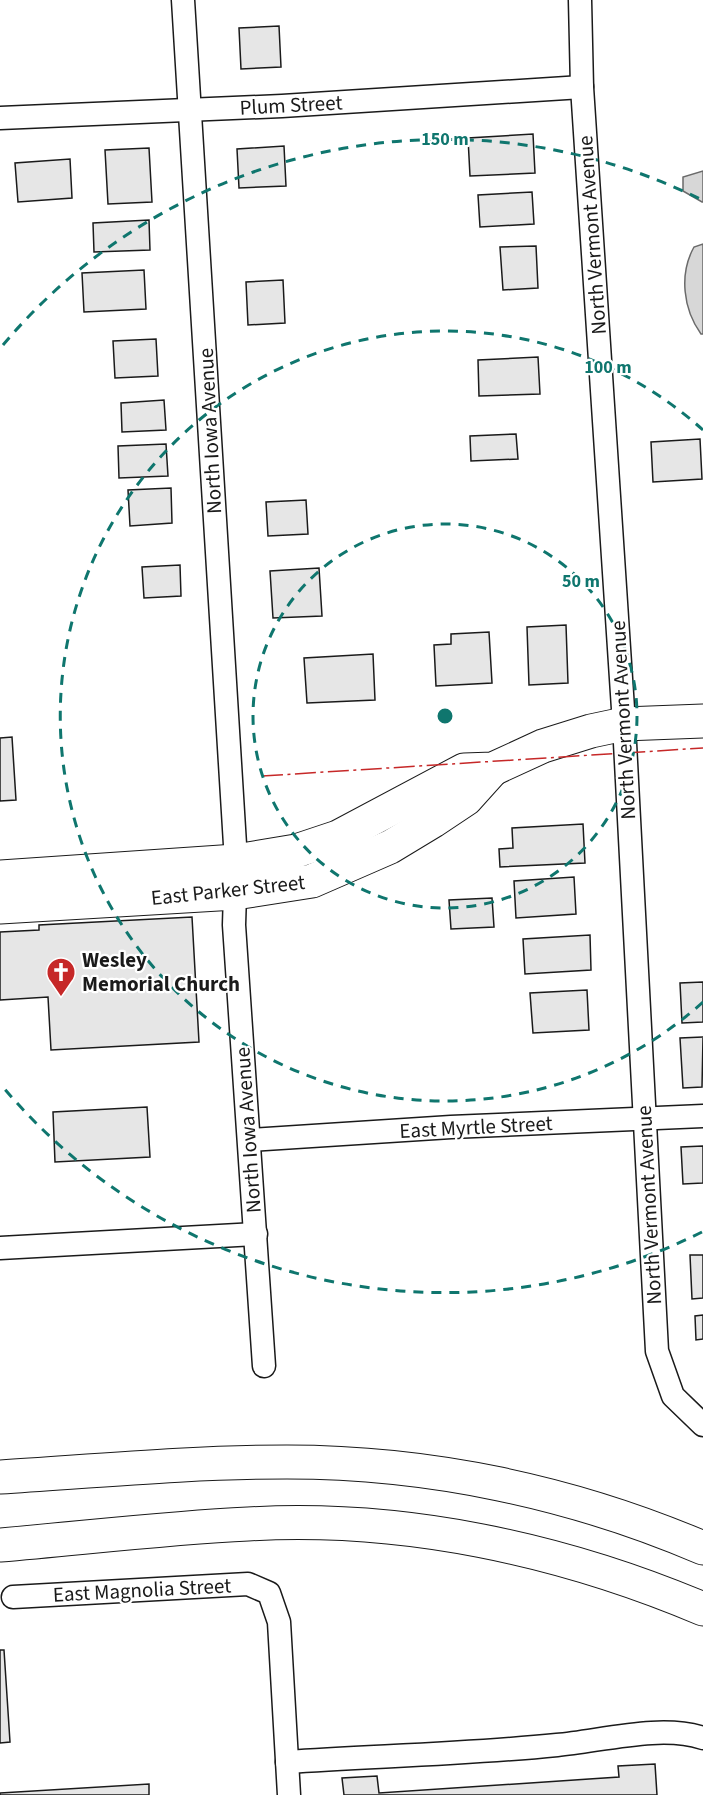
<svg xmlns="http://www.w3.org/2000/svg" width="703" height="1795" font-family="'Source Sans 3',sans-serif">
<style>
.water{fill:#d7d7d7;stroke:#6a6a6a;stroke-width:1.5}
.building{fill:#e6e6e6;stroke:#1a1a1a;stroke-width:1.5}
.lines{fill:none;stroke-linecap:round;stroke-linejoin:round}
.street-casing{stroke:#1a1a1a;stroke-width:25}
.secondary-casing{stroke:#1a1a1a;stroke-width:35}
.primary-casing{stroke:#1a1a1a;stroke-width:35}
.street{stroke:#fff;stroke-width:22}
.secondary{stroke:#fff;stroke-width:33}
.primary{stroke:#fff;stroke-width:33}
.power{stroke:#c62828;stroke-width:1.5;stroke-dasharray:21 4.5 3 4.5;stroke-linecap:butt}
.ring{fill:none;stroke:#0f766e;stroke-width:3;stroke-dasharray:10 8}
.labels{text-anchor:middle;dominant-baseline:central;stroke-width:4.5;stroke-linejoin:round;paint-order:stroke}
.street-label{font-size:21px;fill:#1a1a1a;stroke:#fff}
.poi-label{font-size:21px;font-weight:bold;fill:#1a1a1a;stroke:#fff;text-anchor:start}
.centre{fill:#0f766e;stroke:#fff;stroke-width:3}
.ring-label{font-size:18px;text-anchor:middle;font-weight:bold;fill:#0f766e;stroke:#fff;stroke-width:4.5;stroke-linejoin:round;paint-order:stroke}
</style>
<rect width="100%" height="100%" fill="#fff"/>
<!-- water -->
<g class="water">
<path d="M 703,171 L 703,202 L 702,202 L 683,191 L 683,177 Z"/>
<path d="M 703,244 L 703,334 L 701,334 C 683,309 679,274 694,247 Z"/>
</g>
<!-- building -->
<g class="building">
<path d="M 279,26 L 281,67 L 241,69 L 239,28 Z"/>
<path d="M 533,134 L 535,173 L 470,176 L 468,138 Z"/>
<path d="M 284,146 L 286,186 L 239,188 L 237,149 Z"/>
<path d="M 149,148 L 152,202 L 108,204 L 105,150 Z"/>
<path d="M 70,159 L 72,198 L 18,202 L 15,163 Z"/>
<path d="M 532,192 L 534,224 L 480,227 L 478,195 Z"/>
<path d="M 149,220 L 150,250 L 94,252 L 93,223 Z"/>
<path d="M 536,246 L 538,288 L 503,290 L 500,247 Z"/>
<path d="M 144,270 L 146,309 L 84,312 L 82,273 Z"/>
<path d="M 283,280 L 285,323 L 248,325 L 246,282 Z"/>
<path d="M 156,339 L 158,376 L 115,378 L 113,341 Z"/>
<path d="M 538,357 L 540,394 L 479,396 L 478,360 Z"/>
<path d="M 164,400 L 166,430 L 122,432 L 121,403 Z"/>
<path d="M 516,434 L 518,459 L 471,461 L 470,436 Z"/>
<path d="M 700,439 L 702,479 L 653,482 L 651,442 Z"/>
<path d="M 166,444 L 168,476 L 119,478 L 118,446 Z"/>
<path d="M 171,488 L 172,523 L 130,526 L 128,490 Z"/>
<path d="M 306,500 L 308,534 L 268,536 L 266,502 Z"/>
<path d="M 180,565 L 181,596 L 144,598 L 142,567 Z"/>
<path d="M 319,568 L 322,616 L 273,618 L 270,571 Z"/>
<path d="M 566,625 L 568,683 L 529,685 L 527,627 Z"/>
<path d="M 489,632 L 492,683 L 436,686 L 434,645 L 451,644 L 451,634 Z"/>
<path d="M 373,654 L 375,700 L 307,703 L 304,658 Z"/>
<path d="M 12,737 L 16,800 L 0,801 L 0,738 Z"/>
<path d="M 583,824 L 585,863 L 500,867 L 499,849 L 513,848 L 512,828 Z"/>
<path d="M 574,877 L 576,914 L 516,918 L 514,881 Z"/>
<path d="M 492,898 L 494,927 L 451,929 L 449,900 Z"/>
<path d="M 192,917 L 199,1042 L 51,1050 L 48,997 L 0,1000 L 0,932 L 39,930 L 39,925 Z"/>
<path d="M 590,935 L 591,970 L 525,974 L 523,939 Z"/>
<path d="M 703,982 L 703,1022 L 682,1023 L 680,983 Z"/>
<path d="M 587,990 L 589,1030 L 533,1033 L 530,993 Z"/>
<path d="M 703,1037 L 702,1087 L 683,1088 L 680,1038 Z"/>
<path d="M 147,1107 L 150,1157 L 55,1162 L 53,1112 Z"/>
<path d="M 703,1146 L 703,1183 L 683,1184 L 681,1147 Z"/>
<path d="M 690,1255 L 703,1255 L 703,1298 L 692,1299 Z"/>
<path d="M 703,1315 L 703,1339 L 696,1340 L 695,1316 Z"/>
<path d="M 0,1650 L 4,1650 L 10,1742 L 0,1743 Z"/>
<path d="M 655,1764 L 657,1795 L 344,1795 L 342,1778 L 377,1776 L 379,1793 L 619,1777 L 618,1766 Z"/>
<path d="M 149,1784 L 149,1795 L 0,1795 L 0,1793 Z"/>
</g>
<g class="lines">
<!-- street casing -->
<g class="street-casing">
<g id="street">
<path d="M 183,0 L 236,861"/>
<path d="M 580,0 L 582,87 L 624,724 L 657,1351 L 673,1396 L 703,1425"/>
<path d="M 0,118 L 282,106 L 582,87"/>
<path d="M 235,893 L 234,925 L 264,1366"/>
<path d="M 250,1140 L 451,1127 L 703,1116"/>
<path d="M 0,1248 L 256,1234"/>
<path d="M 13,1597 L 248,1584 L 269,1593 L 279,1622 L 289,1795"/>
<path d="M 287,1762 C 377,1756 468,1754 557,1745 C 601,1741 661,1724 703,1738"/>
</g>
</g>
<!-- secondary casing -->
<g class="secondary-casing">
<g id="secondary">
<path d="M 0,877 L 236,861 L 296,851 L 338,837 L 464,770 L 493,769 L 543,746 L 591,731 L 624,724 L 703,721"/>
<path d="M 0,907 L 235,893 L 312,881 L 390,847 L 433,821 L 466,799 L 493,769"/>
</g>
</g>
<!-- primary casing -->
<g class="primary-casing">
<g id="primary">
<path d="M 0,1477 C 95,1471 191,1462 287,1462 C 430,1462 572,1492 703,1548"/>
<path d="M 0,1545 C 83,1538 165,1528 248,1524 C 403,1515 561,1549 703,1609"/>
</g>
</g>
<!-- street -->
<use href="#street" class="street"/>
<!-- secondary -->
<use href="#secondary" class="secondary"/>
<!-- primary -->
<use href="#primary" class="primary"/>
<!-- power -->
<path class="power" d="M 262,776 L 703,748"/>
</g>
<!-- distance rings -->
<g class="ring">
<circle cx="445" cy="716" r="192"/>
<path d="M703 1002A385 385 0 1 1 703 430"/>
<path d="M702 1232A577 577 0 0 1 3 1087M3 345A577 577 0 0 1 702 200"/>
</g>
<!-- icons -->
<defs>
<g id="church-pin" transform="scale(1.5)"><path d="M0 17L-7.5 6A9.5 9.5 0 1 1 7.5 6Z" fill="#c62828" stroke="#fff"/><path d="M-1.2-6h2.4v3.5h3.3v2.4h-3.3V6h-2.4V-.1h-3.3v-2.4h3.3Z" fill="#fff"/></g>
</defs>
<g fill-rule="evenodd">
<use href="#church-pin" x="61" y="972"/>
</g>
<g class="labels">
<!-- street labels -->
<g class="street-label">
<text transform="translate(291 105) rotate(-3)">Plum Street</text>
<text transform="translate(592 235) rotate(-94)">North Vermont Avenue</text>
<text transform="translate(210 431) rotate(-93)">North Iowa Avenue</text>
<text transform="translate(623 720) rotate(-93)">North Vermont Avenue</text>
<text transform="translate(228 890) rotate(-6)">East Parker Street</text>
<text transform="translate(476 1127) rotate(-3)">East Myrtle Street</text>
<text transform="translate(248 1130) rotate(-94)">North Iowa Avenue</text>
<text transform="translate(649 1205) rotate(-93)">North Vermont Avenue</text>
<text transform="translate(142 1590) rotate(-3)">East Magnolia Street</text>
</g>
<!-- poi labels -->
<g class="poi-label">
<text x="82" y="960">Wesley<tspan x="82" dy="24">Memorial Church</tspan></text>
</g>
</g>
<circle cx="445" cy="716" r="9" class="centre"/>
<g class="ring-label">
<text x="445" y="145">150 m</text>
<text x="608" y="373">100 m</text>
<text x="581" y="587">50 m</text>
</g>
</svg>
